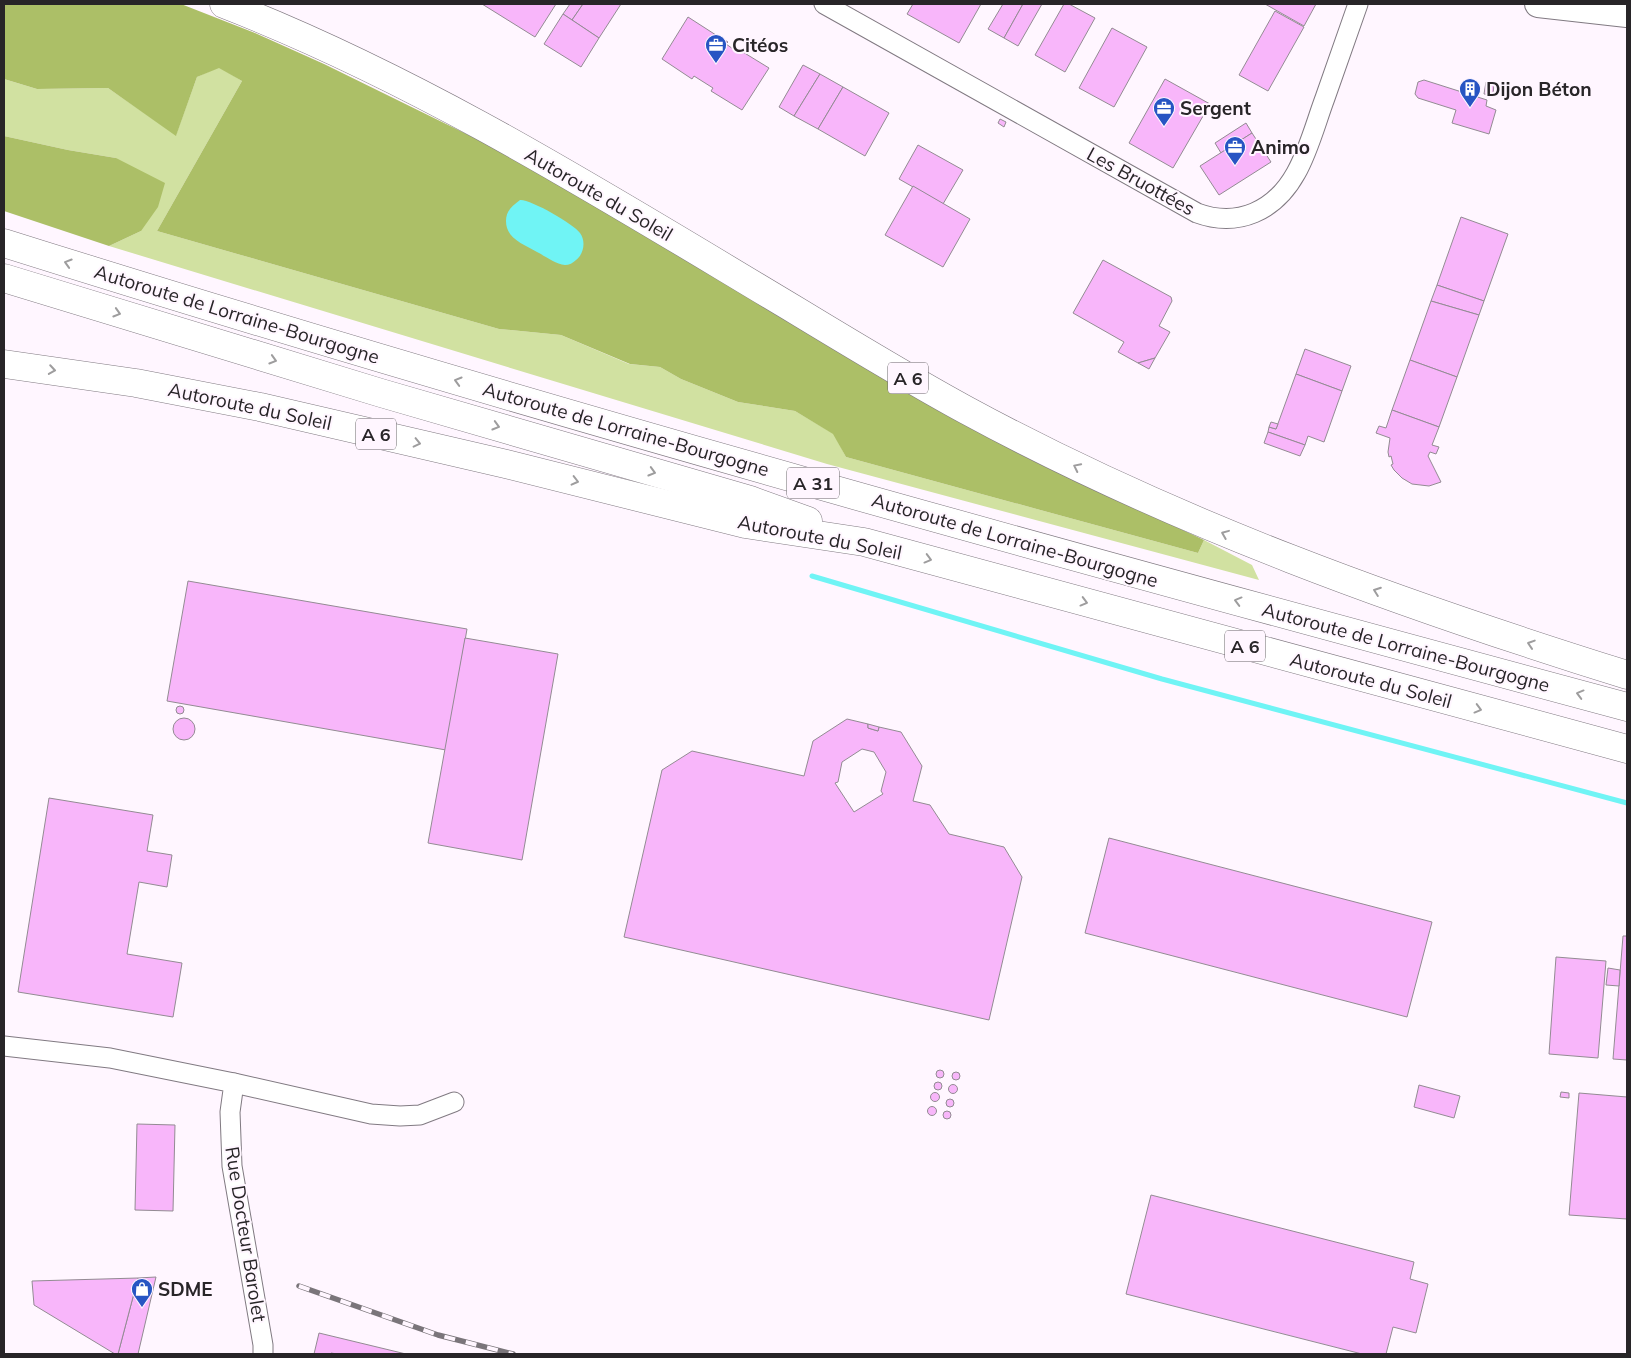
<svg xmlns="http://www.w3.org/2000/svg" width="1631" height="1358" font-family="Mulish,sans-serif">
<style>
.green{fill:#d1e1a1}
.forest{fill:#acbf67}
.water{fill:#70f4f5}
.lines{fill:none;stroke-linecap:round;stroke-linejoin:round}
.stream{stroke:#70f4f5;stroke-width:5}
.building{fill:#f8b6fa;stroke:#938b93;fill-rule:evenodd}
.street-casing{stroke:#817a82;stroke-width:21}
.secondary-casing{stroke:#817a82;stroke-width:28}
.highway-casing{stroke:#817a82;stroke-width:29}
.street{stroke:#fff;stroke-width:19}
.secondary{stroke:#fff;stroke-width:26}
.highway{stroke:#fff;stroke-width:28}
.rail-casing{stroke:#7a757a;stroke-width:5.5}
.rail{stroke:#fff6ff;stroke-width:4;stroke-dasharray:11;stroke-linecap:butt}
.oneway{stroke:#9e9d9e}
.labels{text-anchor:middle;dominant-baseline:central;stroke-width:4;stroke-linejoin:round;paint-order:stroke}
.shield{fill:#fff6ff;stroke:#686468;stroke-width:1}
.shield-label{font-size:18px;font-weight:bold;fill:#282528}
.poi-label{font-size:19px;font-weight:bold;fill:#282528;stroke:#fff6ff;text-anchor:start}
.street-label{font-size:19px;fill:#282528;stroke:#fff6ff}
</style>
<rect width="100%" height="100%" fill="#fff6ff"/>
<!-- green -->
<path class="green" d="M 219,67 L 242,81 L 157,231 L 499,329 L 561,335 L 629,364 L 660,367 L 681,379 L 738,402 L 795,411 L 834,434 L 846,457 L 1198,553 L 1204,540 L 1252,565 L 1259,580 L 827,464 L 109,246 L 141,231 L 116,158 L 68,150 L 4,136 L 4,79 L 37,89 L 108,88 L 176,135 L 197,77 Z"/>
<!-- forest -->
<g class="forest">
<path d="M 4,4 L 181,4 L 255,33 L 324,64 L 497,149 L 1100,491 L 1204,540 L 1198,553 L 846,457 L 833,434 L 795,411 L 738,402 L 681,379 L 660,367 L 630,364 L 561,335 L 499,329 L 157,231 L 242,81 L 219,68 L 197,77 L 176,136 L 108,88 L 37,89 L 4,79 Z"/>
<path d="M 4,136 L 68,150 L 116,158 L 165,183 L 158,207 L 141,231 L 109,246 L 4,211 Z"/>
</g>
<!-- water -->
<path class="water" d="M 520,200 C 530,199 574,224 580,233 C 586,241 584,254 576,260 C 573,263 569,265 565,265 C 555,264 545,256 537,252 C 524,244 506,239 506,221 C 506,211 512,206 520,200 Z"/>
<g class="lines">
<!-- stream -->
<path class="stream" d="M 812,576 L 1162,679 L 1627,803"/>
</g>
<!-- building -->
<g class="building">
<path d="M 482,4 L 556,4 L 535,37 Z"/>
<path d="M 570,4 L 583,4 L 572,20 L 563,14 Z"/>
<path d="M 583,4 L 621,4 L 599,38 L 572,20 Z"/>
<path d="M 913,4 L 981,4 L 959,43 L 907,14 Z"/>
<path d="M 1003,4 L 1023,4 L 1004,38 L 988,29 Z"/>
<path d="M 1023,4 L 1042,4 L 1018,46 L 1004,38 Z"/>
<path d="M 1064,4 L 1069,4 L 1095,18 L 1065,72 L 1035,55 Z"/>
<path d="M 1265,4 L 1316,4 L 1304,26 Z"/>
<path d="M 1275,11 L 1304,27 L 1268,91 L 1239,75 Z"/>
<path d="M 563,14 L 599,38 L 581,67 L 544,44 Z"/>
<path d="M 688,17 L 719,37 L 718,39 L 720,39 L 721,38 L 728,42 L 726,44 L 736,51 L 738,49 L 769,68 L 742,110 L 711,91 L 713,88 L 694,76 L 692,79 L 662,59 Z"/>
<path d="M 1112,28 L 1147,47 L 1114,107 L 1079,88 Z"/>
<path d="M 803,65 L 820,74 L 794,116 L 779,107 Z"/>
<path d="M 820,74 L 843,87 L 818,129 L 794,116 Z"/>
<path d="M 1165,79 L 1210,104 L 1173,168 L 1129,143 Z"/>
<path d="M 1424,80 L 1487,100 L 1486,106 L 1496,110 L 1489,134 L 1452,123 L 1456,110 L 1418,98 L 1415,94 L 1418,82 Z"/>
<path d="M 1486,82 L 1494,83 L 1493,95 L 1484,94 Z"/>
<path d="M 843,87 L 889,113 L 865,156 L 818,129 Z"/>
<path d="M 1000,119 L 1006,122 L 1004,127 L 998,123 Z"/>
<path d="M 1246,123 L 1252,133 L 1221,153 L 1215,143 Z"/>
<path d="M 1252,133 L 1271,162 L 1219,195 L 1200,166 Z"/>
<path d="M 918,145 L 963,170 L 943,204 L 899,179 Z"/>
<path d="M 913,186 L 970,219 L 943,267 L 885,235 Z"/>
<path d="M 1461,217 L 1508,234 L 1484,301 L 1437,285 Z"/>
<path d="M 1103,260 L 1171,297 L 1172,301 L 1159,326 L 1170,332 L 1155,358 L 1138,363 L 1118,352 L 1124,342 L 1073,313 Z"/>
<path d="M 1437,285 L 1484,301 L 1479,315 L 1431,301 Z"/>
<path d="M 1431,301 L 1479,315 L 1457,377 L 1410,360 Z"/>
<path d="M 1305,349 L 1351,366 L 1342,391 L 1296,374 Z"/>
<path d="M 1155,358 L 1149,369 L 1138,363 Z"/>
<path d="M 1410,360 L 1457,377 L 1439,427 L 1392,410 Z"/>
<path d="M 1296,374 L 1342,391 L 1324,442 L 1308,436 L 1305,445 L 1268,432 L 1269,427 L 1276,429 Z"/>
<path d="M 1392,410 L 1439,427 L 1432,445 L 1439,447 L 1436,454 L 1430,452 L 1428,456 L 1441,482 L 1429,486 L 1412,484 L 1402,478 L 1394,470 L 1391,465 L 1393,464 L 1391,456 L 1389,457 L 1388,452 L 1390,438 L 1376,433 L 1379,426 L 1386,428 Z"/>
<path d="M 1271,422 L 1278,424 L 1276,429 L 1269,427 Z"/>
<path d="M 1268,432 L 1305,445 L 1300,456 L 1264,443 Z"/>
<path d="M 188,581 L 467,629 L 446,750 L 167,701 Z"/>
<path d="M 465,638 L 558,654 L 522,860 L 428,843 Z"/>
<circle cx="180" cy="710" r="4"/>
<circle cx="184" cy="729" r="11"/>
<path d="M 847,719 L 868,724 L 868,728 L 878,731 L 879,727 L 901,732 L 922,766 L 913,801 L 930,805 L 949,834 L 1004,847 L 1022,877 L 989,1020 L 624,937 L 662,770 L 692,751 L 804,776 L 813,741 ZM 862,749 L 874,752 L 886,772 L 881,791 L 883,794 L 854,812 L 835,783 L 838,782 L 842,762 Z"/>
<path d="M 868,724 L 879,727 L 878,731 L 868,728 Z"/>
<path d="M 49,798 L 153,815 L 147,851 L 172,855 L 167,887 L 139,882 L 127,954 L 182,963 L 173,1017 L 18,992 Z"/>
<path d="M 1109,838 L 1432,922 L 1407,1017 L 1085,933 Z"/>
<path d="M 1623,936 L 1627,936 L 1627,1060 L 1613,1059 Z"/>
<path d="M 1556,957 L 1606,961 L 1598,1058 L 1549,1054 Z"/>
<path d="M 1608,968 L 1620,970 L 1619,986 L 1606,985 Z"/>
<circle cx="940" cy="1074" r="4"/>
<circle cx="956" cy="1076" r="4"/>
<circle cx="938" cy="1086" r="4"/>
<circle cx="953" cy="1089" r="4.5"/>
<path d="M 1419,1085 L 1460,1096 L 1454,1118 L 1414,1107 Z"/>
<path d="M 1561,1092 L 1569,1093 L 1569,1098 L 1560,1097 Z"/>
<circle cx="935" cy="1097" r="4.5"/>
<path d="M 1579,1093 L 1627,1097 L 1627,1219 L 1569,1215 Z"/>
<circle cx="950" cy="1103" r="4"/>
<circle cx="932" cy="1111" r="4.5"/>
<circle cx="947" cy="1115" r="4"/>
<path d="M 137,1124 L 175,1125 L 173,1211 L 135,1210 Z"/>
<path d="M 1151,1195 L 1414,1262 L 1410,1279 L 1428,1284 L 1416,1333 L 1393,1327 L 1386,1354 L 1362,1354 L 1126,1294 Z"/>
<path d="M 156,1277 L 138,1354 L 118,1354 L 138,1278 Z"/>
<path d="M 138,1278 L 118,1354 L 115,1354 L 34,1305 L 32,1281 Z"/>
<path d="M 319,1333 L 406,1354 L 337,1354 L 331,1353 L 330,1354 L 314,1354 Z"/>
</g>
<g class="lines">
<!-- street casing -->
<g class="street-casing">
<g id="street">
<path d="M 824,4 L 1197,213 C 1238,228 1275,211 1296,173 C 1309,150 1316,122 1325,98 C 1336,66 1347,35 1358,4"/>
<path d="M 4,1046 L 110,1058 L 234,1083 L 230,1112 L 232,1166 L 263,1345 L 263,1354"/>
<path d="M 234,1083 L 371,1114 L 400,1116 L 420,1115 L 454,1102"/>
</g>
</g>
<!-- secondary casing -->
<g class="secondary-casing">
<path id="secondary" d="M 1538,4 L 1627,14"/>
</g>
<!-- highway casing -->
<g class="highway-casing">
<g id="highway">
<path d="M 224,4 C 427,83 611,200 797,311 C 853,345 909,379 966,410 C 1176,524 1400,604 1627,675"/>
<path d="M 4,243 C 541,412 1084,561 1627,707"/>
<path d="M 4,278 L 381,393 L 750,500 L 808,521"/>
<path d="M 4,364 L 136,383 L 260,407 L 506,464 L 745,524 L 864,542 L 1627,749"/>
</g>
</g>
<!-- street -->
<use href="#street" class="street"/>
<!-- secondary -->
<use href="#secondary" class="secondary"/>
<!-- highway -->
<use href="#highway" class="highway"/>
<!-- rail casing -->
<g class="rail-casing">
<path id="rail" d="M 299,1286 L 438,1335 L 513,1354"/>
</g>
<!-- rail -->
<use href="#rail" class="rail"/>
</g>
<!-- one-way arrows -->
<defs><path id="oneway-chevron" d="M-2-3.5L2.5 0L-2 3.5" fill="none" stroke-width="1.6" stroke-linecap="round" stroke-linejoin="round" transform="scale(1.25)"/></defs>
<g class="oneway">
<use href="#oneway-chevron" transform="translate(68 263) rotate(-163)"/>
<use href="#oneway-chevron" transform="translate(117 313) rotate(17)"/>
<use href="#oneway-chevron" transform="translate(273 360) rotate(17)"/>
<use href="#oneway-chevron" transform="translate(52 370) rotate(9)"/>
<use href="#oneway-chevron" transform="translate(458 381) rotate(-164)"/>
<use href="#oneway-chevron" transform="translate(496 426) rotate(16)"/>
<use href="#oneway-chevron" transform="translate(417 443) rotate(13)"/>
<use href="#oneway-chevron" transform="translate(1077 467) rotate(-154)"/>
<use href="#oneway-chevron" transform="translate(652 472) rotate(16)"/>
<use href="#oneway-chevron" transform="translate(575 481) rotate(14)"/>
<use href="#oneway-chevron" transform="translate(1225 534) rotate(-158)"/>
<use href="#oneway-chevron" transform="translate(928 559) rotate(15)"/>
<use href="#oneway-chevron" transform="translate(1377 591) rotate(-160)"/>
<use href="#oneway-chevron" transform="translate(1238 601) rotate(-165)"/>
<use href="#oneway-chevron" transform="translate(1084 602) rotate(15)"/>
<use href="#oneway-chevron" transform="translate(1531 644) rotate(-162)"/>
<use href="#oneway-chevron" transform="translate(1580 694) rotate(-165)"/>
<use href="#oneway-chevron" transform="translate(1478 709) rotate(15)"/>
</g>
<!-- icons -->
<defs>
<g id="office-pin" transform="scale(1.125)"><path d="M0 17L-7.5 6A9.5 9.5 0 1 1 7.5 6Z" fill="#2755c3" stroke="#fff6ff"/><path d="M-6-3h4V-5.5h4V-3h4V5H-6ZM-1-4.5V-3h2v-1.5ZM-6 0V1H6V0Z" fill="#fff"/></g>
<g id="building-pin" transform="scale(1.125)"><path d="M0 17L-7.5 6A9.5 9.5 0 1 1 7.5 6Z" fill="#2755c3" stroke="#fff6ff"/><path d="M-4-6H4V6H1V3H-1V6H-4ZM-2.5-4.3h1.7v1.8h-1.7ZM.8-4.3h1.7v1.8H.8ZM-2.5-1h1.7V.8h-1.7ZM.8-1h1.7V.8H.8Z" fill="#fff"/></g>
<g id="shop-pin" transform="scale(1.125)"><path d="M0 17L-7.5 6A9.5 9.5 0 1 1 7.5 6Z" fill="#2755c3" stroke="#fff6ff"/><path d="M-5-2.5h2.3a2.7 3.5 0 0 1 5.4 0H5L5.5 6h-11ZM-1.5-2.5h3a1.5 2.3 0 0 0-3 0Z" fill="#fff"/></g>
</defs>
<g fill-rule="evenodd">
<use href="#office-pin" x="716" y="45"/>
<use href="#building-pin" x="1470" y="89"/>
<use href="#office-pin" x="1164" y="108"/>
<use href="#office-pin" x="1235" y="147"/>
<use href="#shop-pin" x="142" y="1289"/>
</g>
<g class="labels">
<!-- shield labels -->
<g class="shield">
<rect x="888" y="362.5" width="40" height="31" rx="4"/>
<rect x="356" y="418.5" width="40" height="31" rx="4"/>
<rect x="787" y="467.5" width="52" height="31" rx="4"/>
<rect x="1225" y="630.5" width="40" height="31" rx="4"/>
</g>
<g class="shield-label">
<text x="908" y="378">A 6</text>
<text x="376" y="434">A 6</text>
<text x="813" y="483">A 31</text>
<text x="1245" y="646">A 6</text>
</g>
<!-- poi labels -->
<g class="poi-label">
<text x="732" y="45">Citéos</text>
<text x="1486" y="89">Dijon Béton</text>
<text x="1180" y="108">Sergent</text>
<text x="1251" y="147">Animo</text>
<text x="158" y="1289">SDME</text>
</g>
<!-- street labels -->
<g class="street-label">
<text transform="translate(1141 181) rotate(29)">Les Bruottées</text>
<text transform="translate(599 194) rotate(30)">Autoroute du Soleil</text>
<text transform="translate(237 314) rotate(17)">Autoroute de Lorraine-Bourgogne</text>
<text transform="translate(250 406) rotate(12)">Autoroute du Soleil</text>
<text transform="translate(626 429) rotate(16)">Autoroute de Lorraine-Bourgogne</text>
<text transform="translate(820 537) rotate(11)">Autoroute du Soleil</text>
<text transform="translate(1015 540) rotate(16)">Autoroute de Lorraine-Bourgogne</text>
<text transform="translate(1406 647) rotate(15)">Autoroute de Lorraine-Bourgogne</text>
<text transform="translate(1371 680) rotate(15)">Autoroute du Soleil</text>
<text transform="translate(246 1234) rotate(81)">Rue Docteur Barolet</text>
</g>
</g>
<!-- border -->
<rect width="1631" height="1358" fill="none" stroke="#282528" stroke-width="10"/>
</svg>
